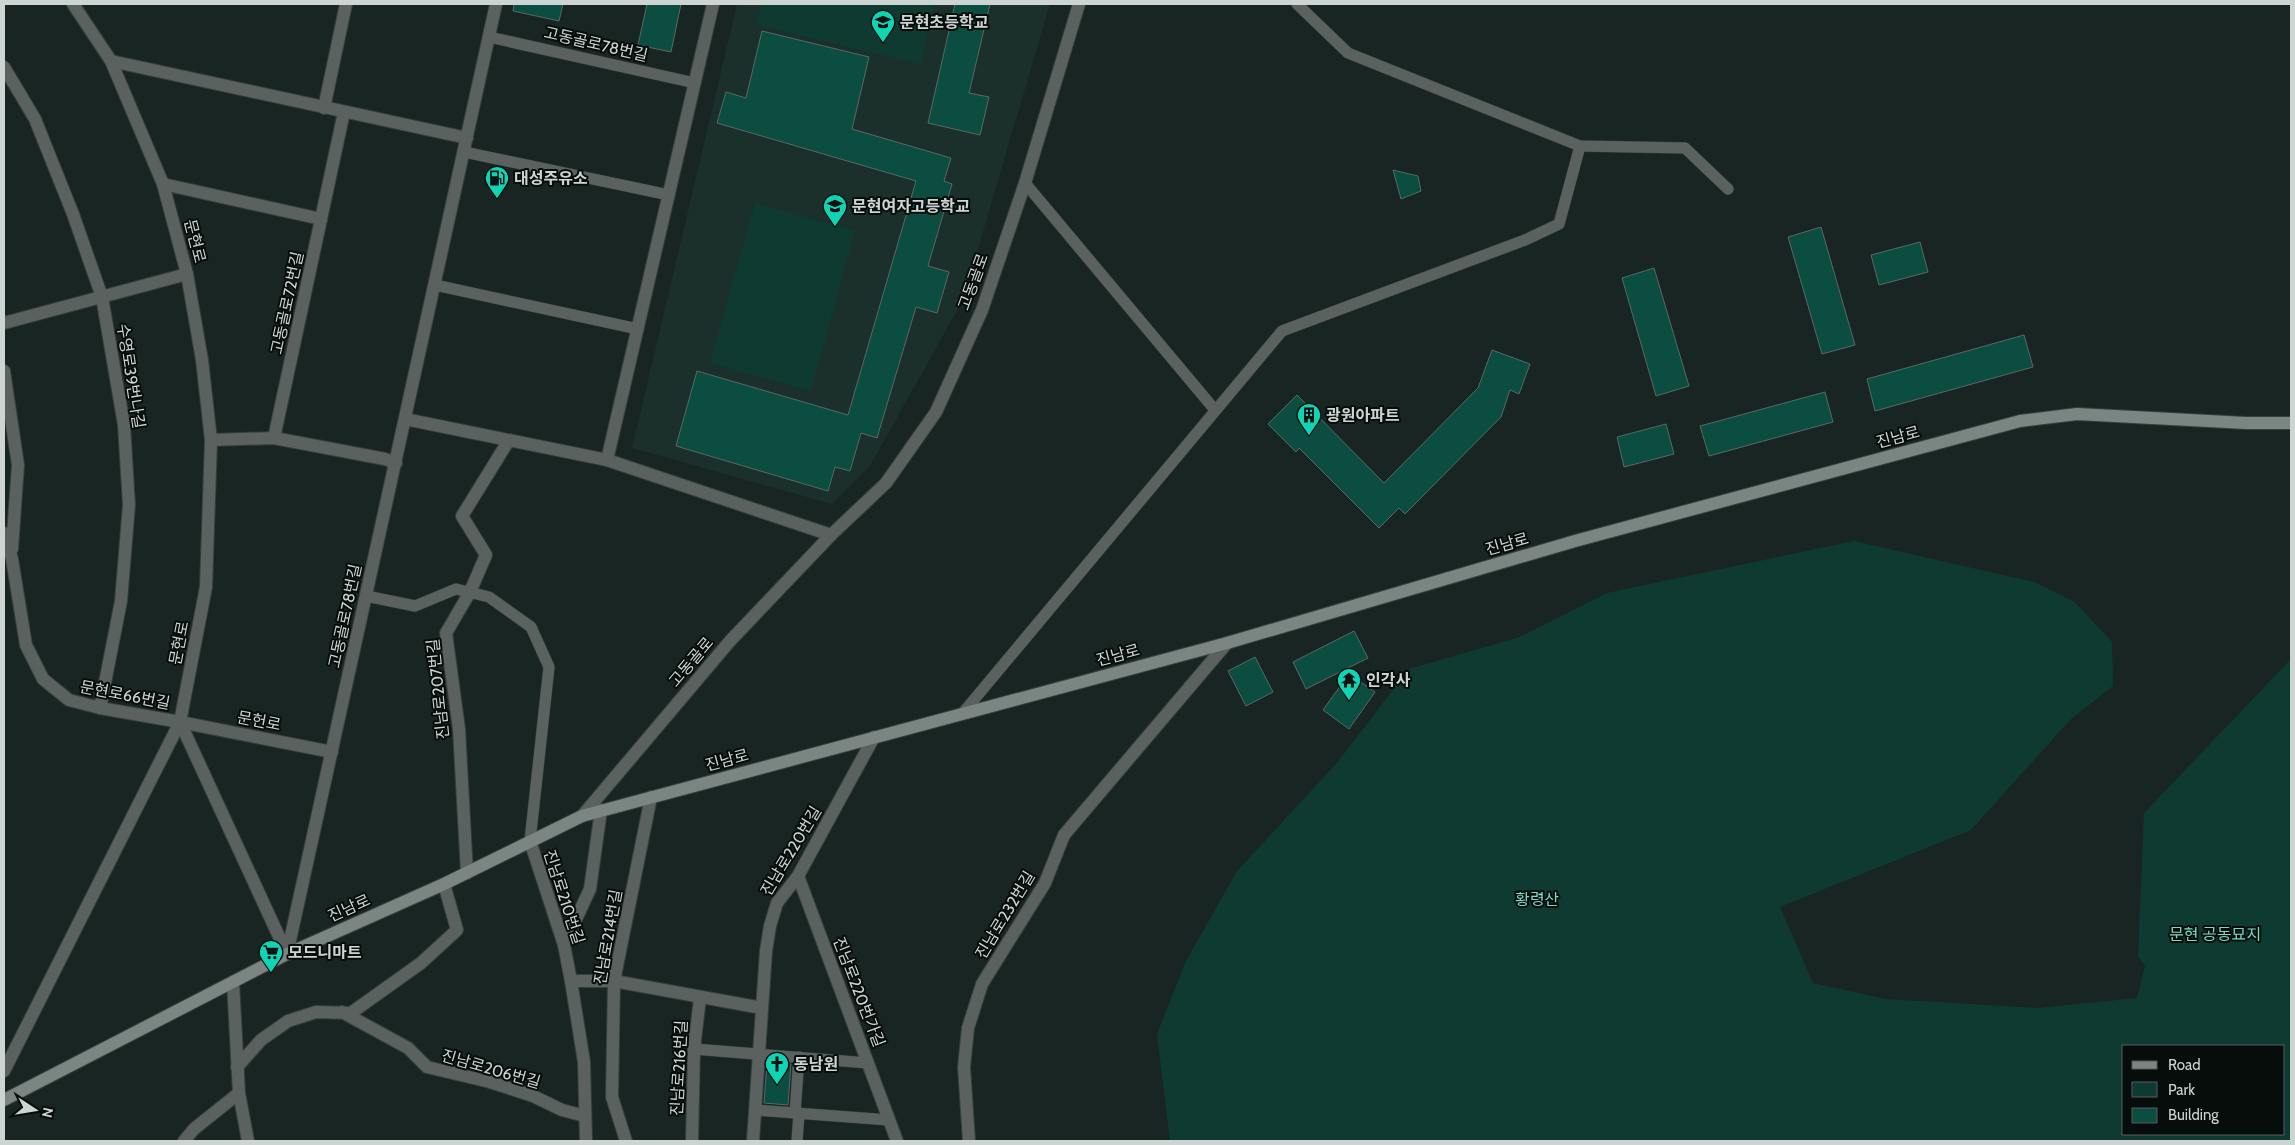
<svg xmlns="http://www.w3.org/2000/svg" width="2295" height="1145" font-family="Cabin,'Noto Sans KR',sans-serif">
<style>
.built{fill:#1b302a}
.green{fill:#0f3a31;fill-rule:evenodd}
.building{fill:#0b4d41;stroke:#5a6964}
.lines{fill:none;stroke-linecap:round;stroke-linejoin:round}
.service-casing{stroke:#35413e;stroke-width:12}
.minor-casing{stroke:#35413e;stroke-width:14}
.tertiary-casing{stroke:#35413e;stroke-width:14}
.secondary-casing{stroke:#35413e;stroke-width:14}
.service{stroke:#5b615f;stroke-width:11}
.minor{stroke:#5b615f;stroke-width:12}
.tertiary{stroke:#5b615f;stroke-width:12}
.secondary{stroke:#7b8582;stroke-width:12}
.labels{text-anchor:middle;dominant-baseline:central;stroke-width:4;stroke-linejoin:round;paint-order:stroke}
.poi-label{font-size:16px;font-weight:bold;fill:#cdd5d2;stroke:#070d0b;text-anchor:start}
.street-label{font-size:16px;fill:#cdd5d2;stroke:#070d0b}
.park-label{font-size:16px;fill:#7bd9c2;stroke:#070d0b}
</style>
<rect width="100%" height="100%" fill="#182522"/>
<!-- built -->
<path class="built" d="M 737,4 L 1050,4 L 963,300 L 870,466 L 832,504 L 632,448 Z"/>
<!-- green -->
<g class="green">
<path d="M 762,4 L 935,4 L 920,64 L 756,25 Z"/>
<path d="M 755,203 L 855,231 L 811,391 L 710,363 Z"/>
<path d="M 1854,541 L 2034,582 L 2075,602 L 2112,642 L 2113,686 L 2070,720 L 1971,830 L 1780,907 L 1813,983 L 1886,999 L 2038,1008 L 2137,998 L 2145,966 L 2138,956 L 2144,813 L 2291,659 L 2291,1141 L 1170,1141 L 1157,1034 L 1186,961 L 1237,871 L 1336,764 L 1409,669 L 1520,637 L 1607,593 ZM 2124,1046 L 2284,1046 L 2284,1134 L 2124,1134 Z"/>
</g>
<!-- building -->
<g class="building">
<path d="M 514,4 L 563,4 L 559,21 L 513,11 Z"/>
<path d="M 647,4 L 681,4 L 671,52 L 638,45 Z"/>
<path d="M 955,4 L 990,4 L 969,93 L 989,97 L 980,135 L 928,123 Z"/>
<path d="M 762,31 L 869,57 L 852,129 L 951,158 L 944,181 L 952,184 L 928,266 L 949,272 L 937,313 L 916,307 L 877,438 L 861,433 L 850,471 L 835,467 L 828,491 L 676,446 L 697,371 L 848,415 L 916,181 L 717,123 L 726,92 L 746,98 Z"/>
<path d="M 1393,170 L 1418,176 L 1421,191 L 1401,199 Z"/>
<path d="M 1821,227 L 1855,345 L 1822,354 L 1788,237 Z"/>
<path d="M 1920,242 L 1928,272 L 1879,285 L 1871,255 Z"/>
<path d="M 1654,268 L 1689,386 L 1656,396 L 1622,278 Z"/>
<path d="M 2024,335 L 2033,367 L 1875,411 L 1867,379 Z"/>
<path d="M 1492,350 L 1530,364 L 1519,394 L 1510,390 L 1501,417 L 1405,514 L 1399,508 L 1379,528 L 1299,448 L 1296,452 L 1268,424 L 1297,395 L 1384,483 L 1478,388 Z"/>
<path d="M 1825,392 L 1833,422 L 1709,456 L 1700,426 Z"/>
<path d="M 1666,424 L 1674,454 L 1624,467 L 1617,437 Z"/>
<path d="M 1354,631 L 1368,658 L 1306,689 L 1293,662 Z"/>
<path d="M 1255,657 L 1273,692 L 1246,706 L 1228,671 Z"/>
<path d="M 1349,674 L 1375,692 L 1349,729 L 1323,710 Z"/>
<path d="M 767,1062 L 791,1064 L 788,1105 L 764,1103 Z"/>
</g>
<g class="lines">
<!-- service casing -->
<g class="service-casing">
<g id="service">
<path d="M 1297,4 L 1348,53 L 1580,146 L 1685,148 L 1728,189"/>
<path d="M 489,37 L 695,83"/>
<path d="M 464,152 L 669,195"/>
<path d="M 1025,183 L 1215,410"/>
<path d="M 435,285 L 638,329"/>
<path d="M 366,596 L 415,606 L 456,589 L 489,597 L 531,627 L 549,667 L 530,841"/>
<path d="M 962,714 L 1282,331 L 1525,240 L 1559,224 L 1580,146"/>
<path d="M 694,1049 L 868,1063"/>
<path d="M 755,1110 L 889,1120"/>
<path d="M 795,1113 L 799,1057"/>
<path d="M 797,1141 L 799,1113"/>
</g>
</g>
<!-- minor casing -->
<g class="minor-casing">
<g id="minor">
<path d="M 111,61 L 467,138"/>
<path d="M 4,67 L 35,119 L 73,214 L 102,297 L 124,425 L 129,505 L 121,601 L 100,708"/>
<path d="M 324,108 L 346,4"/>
<path d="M 163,184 L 321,219"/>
<path d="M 4,323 L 187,274"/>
<path d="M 4,371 L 18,465 L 12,549"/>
<path d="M 405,419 L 607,460 L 831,535"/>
<path d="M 274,438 L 344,112"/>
<path d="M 211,440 L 274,438 L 385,459 L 396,463"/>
<path d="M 607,460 L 713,4"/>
<path d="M 4,533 L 12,559 L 26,645 L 43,679 L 69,700 L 100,708 L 180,722 L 332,752"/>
<path d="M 180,722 L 287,954"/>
<path d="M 530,841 L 564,945 L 571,981 L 584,1062 L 586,1141"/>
<path d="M 467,873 L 459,729 L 446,633 L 470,592 L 486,555 L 462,516 L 509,440"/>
<path d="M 798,876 L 897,1141"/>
<path d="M 564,945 L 590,889 L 601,810"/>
<path d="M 571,981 L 614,981 L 762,1008"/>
<path d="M 233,982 L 239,1093 L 248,1141"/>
<path d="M 342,1012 L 408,1048 L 427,1067 L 490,1082 L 533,1096 L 562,1110 L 585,1116"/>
<path d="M 237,1067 L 261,1040 L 288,1021 L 316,1012 L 351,1013 L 421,963 L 457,930 L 444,884"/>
<path d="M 184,1141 L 194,1129 L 239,1093"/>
<path d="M 626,1141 L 612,1097 L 614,981 L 651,797"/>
<path d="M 692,1141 L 694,1049 L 700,998"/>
<path d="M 753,1141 L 766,951 L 770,926 L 777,903 L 798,876 L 874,737"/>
<path d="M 969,1141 L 964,1067 L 968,1028 L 982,984 L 1045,883 L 1064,835 L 1227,643"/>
</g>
</g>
<!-- tertiary casing -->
<g class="tertiary-casing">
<g id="tertiary">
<path d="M 582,816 L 730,641 L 831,535 L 886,483 L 936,412 L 982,310 L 1025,183 L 1079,4"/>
<path d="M 287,954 L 496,4"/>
<path d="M 4,1071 L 180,722 L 206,587 L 211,440 L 202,360 L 187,274 L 163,184 L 111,61 L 73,4"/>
</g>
</g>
<!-- secondary casing -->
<g class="secondary-casing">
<path id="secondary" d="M 4,1100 L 287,954 L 444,884 L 582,816 L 1227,643 L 1575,541 L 2020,421 L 2077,414 L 2246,423 L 2291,423"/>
</g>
<!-- service -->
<use href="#service" class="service"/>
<!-- minor -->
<use href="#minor" class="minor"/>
<!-- tertiary -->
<use href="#tertiary" class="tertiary"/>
<!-- secondary -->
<use href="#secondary" class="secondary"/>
</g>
<!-- icons -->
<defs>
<g id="school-pin" transform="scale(1.25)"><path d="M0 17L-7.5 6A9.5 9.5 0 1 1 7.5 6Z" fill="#10d5b4" stroke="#070d0b"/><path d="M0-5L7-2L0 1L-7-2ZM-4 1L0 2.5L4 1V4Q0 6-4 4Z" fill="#111"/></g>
<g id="fuel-pin" transform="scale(1.25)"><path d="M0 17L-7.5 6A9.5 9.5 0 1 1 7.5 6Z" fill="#10d5b4" stroke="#070d0b"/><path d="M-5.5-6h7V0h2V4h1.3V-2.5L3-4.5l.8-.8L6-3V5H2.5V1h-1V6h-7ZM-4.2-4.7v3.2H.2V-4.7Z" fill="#111"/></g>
<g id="building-pin" transform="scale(1.25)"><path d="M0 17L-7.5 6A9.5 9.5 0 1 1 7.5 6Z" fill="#10d5b4" stroke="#070d0b"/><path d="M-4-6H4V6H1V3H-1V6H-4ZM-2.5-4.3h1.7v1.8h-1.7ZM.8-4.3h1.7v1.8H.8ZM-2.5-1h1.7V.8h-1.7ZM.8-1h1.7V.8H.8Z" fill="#111"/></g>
<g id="temple-pin" transform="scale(1.25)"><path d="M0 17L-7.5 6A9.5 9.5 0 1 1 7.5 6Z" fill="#10d5b4" stroke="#070d0b"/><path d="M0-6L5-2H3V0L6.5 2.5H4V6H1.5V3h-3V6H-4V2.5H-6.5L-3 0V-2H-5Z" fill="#111"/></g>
<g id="supermarket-pin" transform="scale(1.25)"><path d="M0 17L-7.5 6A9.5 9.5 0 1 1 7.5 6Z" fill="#10d5b4" stroke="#070d0b"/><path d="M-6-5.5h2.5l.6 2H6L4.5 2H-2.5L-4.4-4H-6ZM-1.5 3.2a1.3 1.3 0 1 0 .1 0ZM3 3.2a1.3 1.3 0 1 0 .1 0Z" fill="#111"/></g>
<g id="church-pin" transform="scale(1.25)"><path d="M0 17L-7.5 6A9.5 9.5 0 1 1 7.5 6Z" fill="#10d5b4" stroke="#070d0b"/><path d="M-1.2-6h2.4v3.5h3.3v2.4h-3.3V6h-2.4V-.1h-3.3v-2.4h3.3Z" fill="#111"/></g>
</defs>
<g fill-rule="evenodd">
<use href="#school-pin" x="883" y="22"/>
<use href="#fuel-pin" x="497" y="178"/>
<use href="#school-pin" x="835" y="206"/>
<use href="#building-pin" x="1309" y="415"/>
<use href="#temple-pin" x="1349" y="680"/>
<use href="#supermarket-pin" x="271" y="952"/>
<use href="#church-pin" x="777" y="1064"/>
</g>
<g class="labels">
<!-- poi labels -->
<g class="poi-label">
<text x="900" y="22">문현초등학교</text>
<text x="514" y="178">대성주유소</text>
<text x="852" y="206">문현여자고등학교</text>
<text x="1326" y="415">광원아파트</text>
<text x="1366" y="680">인각사</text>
<text x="288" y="952">모드니마트</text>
<text x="794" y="1064">동남원</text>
</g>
<!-- street labels -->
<g class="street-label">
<text transform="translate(596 44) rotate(13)">고동골로78번길</text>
<text transform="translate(195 241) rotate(76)">문현로</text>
<text transform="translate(973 282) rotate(-70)">고동골로</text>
<text transform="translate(287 303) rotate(-78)">고동골로72번길</text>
<text transform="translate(131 376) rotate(81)">수영로39번나길</text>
<text transform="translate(1898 437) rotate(-15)">진남로</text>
<text transform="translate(1507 544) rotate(-16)">진남로</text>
<text transform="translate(345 616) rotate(-78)">고동골로78번길</text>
<text transform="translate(179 643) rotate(-79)">문현로</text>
<text transform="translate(1118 655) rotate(-15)">진남로</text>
<text transform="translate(691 662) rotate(-50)">고동골로</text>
<text transform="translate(438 689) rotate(-96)">진남로207번길</text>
<text transform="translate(125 695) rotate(11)">문현로66번길</text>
<text transform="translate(259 721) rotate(11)">문헌로</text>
<text transform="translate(727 760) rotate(-15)">진남로</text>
<text transform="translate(791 851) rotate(-59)">진남로220번길</text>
<text transform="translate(564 897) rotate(72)">진남로210번길</text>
<text transform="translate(349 908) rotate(-24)">진남로</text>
<text transform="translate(1005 915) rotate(-59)">진남로232번길</text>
<text transform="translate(608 937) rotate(-80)">진남로214번길</text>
<text transform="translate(859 992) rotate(69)">진남로220번가길</text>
<text transform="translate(679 1068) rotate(-87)">진남로216번길</text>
<text transform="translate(491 1069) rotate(16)">진남로206번길</text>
</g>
<!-- park labels -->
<g class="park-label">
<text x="1537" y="899">황령산</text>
<text x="2215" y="934">문현 공동묘지</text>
</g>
</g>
<!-- border -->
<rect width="2295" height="1145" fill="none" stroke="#cdd5d2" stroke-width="10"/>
<!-- legend -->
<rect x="2122" y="1045" width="162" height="90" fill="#070d0b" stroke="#565d5b"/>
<rect x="2132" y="1061" width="25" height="8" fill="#7b8582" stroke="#565d5b"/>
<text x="2168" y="1070" font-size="15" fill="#cdd5d2">Road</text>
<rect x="2132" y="1082" width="25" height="15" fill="#0f3a31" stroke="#565d5b"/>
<text x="2168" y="1095" font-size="15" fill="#cdd5d2">Park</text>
<rect x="2132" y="1108" width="25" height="15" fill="#0b4d41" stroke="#565d5b"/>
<text x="2168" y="1120" font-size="15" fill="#cdd5d2">Building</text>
<!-- north arrow -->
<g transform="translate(35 1110) rotate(102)" stroke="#070d0b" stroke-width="4" paint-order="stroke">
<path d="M0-4L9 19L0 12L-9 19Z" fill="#cdd5d2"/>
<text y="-8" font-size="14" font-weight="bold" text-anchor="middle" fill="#cdd5d2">N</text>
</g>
</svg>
